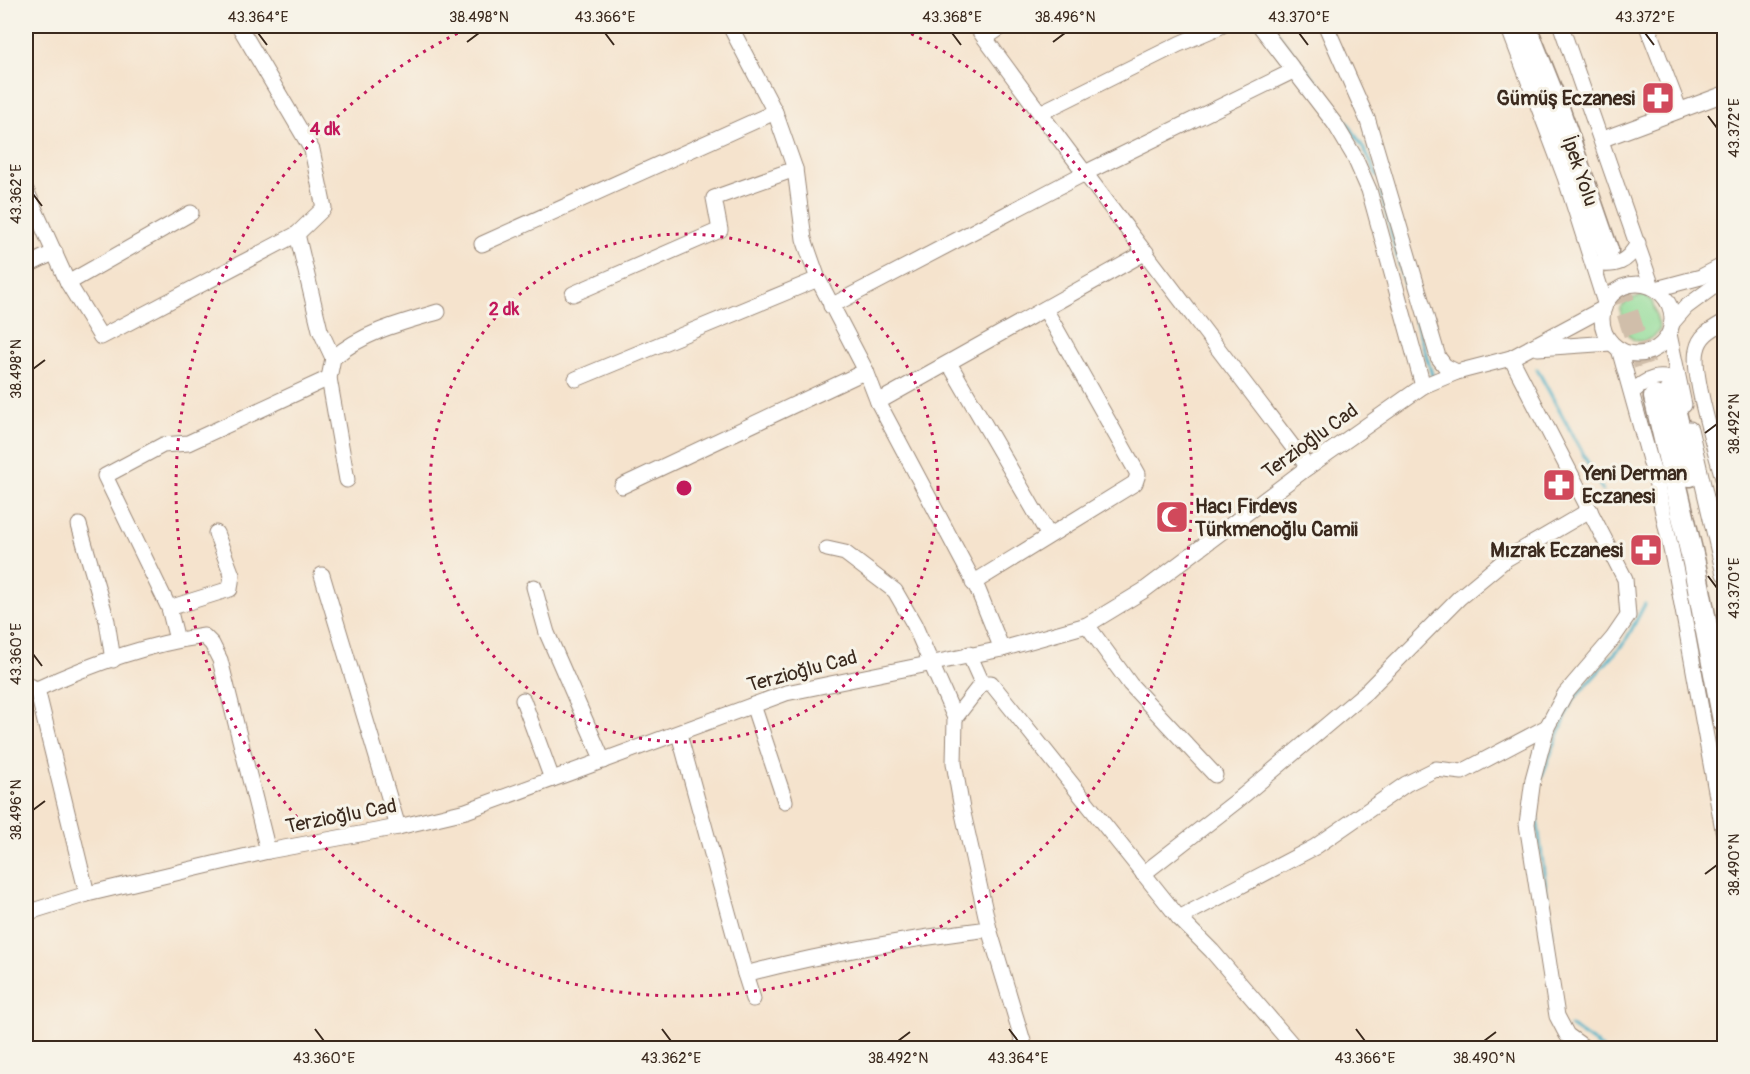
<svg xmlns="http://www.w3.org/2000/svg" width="1750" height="1074" font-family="Pangolin,sans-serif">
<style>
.green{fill:#90db97;stroke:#66825a;stroke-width:1.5}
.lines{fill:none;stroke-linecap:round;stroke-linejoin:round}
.stream{stroke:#48b1c7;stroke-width:3}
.highway-tunnel{stroke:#d0beaa;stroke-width:22;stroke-dasharray:22 11;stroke-linecap:butt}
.minor-casing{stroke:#988676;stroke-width:17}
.highway-casing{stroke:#988676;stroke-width:25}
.minor{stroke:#fff;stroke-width:15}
.highway{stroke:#fff;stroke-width:22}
.ticks{fill:none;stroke:#3b2a1e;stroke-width:2}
.ring{fill:none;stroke:#c2185b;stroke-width:3;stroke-dasharray:3 6}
.labels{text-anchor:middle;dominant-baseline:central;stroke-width:6;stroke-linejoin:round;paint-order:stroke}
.poi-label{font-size:20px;font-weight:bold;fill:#3b2a1e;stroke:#f7f3e8;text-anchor:end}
.street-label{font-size:20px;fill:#3b2a1e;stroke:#f7f3e8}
.centre{fill:#c2185b;stroke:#f7f3e8;stroke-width:3}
.ring-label{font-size:18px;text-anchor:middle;font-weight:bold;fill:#c2185b;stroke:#f7f3e8;stroke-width:6;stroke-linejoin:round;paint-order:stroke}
.neatline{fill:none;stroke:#3b2a1e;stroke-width:2}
.ticks-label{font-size:15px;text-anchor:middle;fill:#3b2a1e}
</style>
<rect width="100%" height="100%" fill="#f7f3e8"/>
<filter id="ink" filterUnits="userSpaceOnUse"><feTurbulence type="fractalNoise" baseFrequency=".0167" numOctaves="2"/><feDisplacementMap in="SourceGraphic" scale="12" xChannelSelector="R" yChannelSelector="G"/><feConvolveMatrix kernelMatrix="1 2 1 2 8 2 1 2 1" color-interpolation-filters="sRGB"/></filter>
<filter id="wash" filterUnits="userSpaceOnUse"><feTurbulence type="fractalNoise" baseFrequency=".008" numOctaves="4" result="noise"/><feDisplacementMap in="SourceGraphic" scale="24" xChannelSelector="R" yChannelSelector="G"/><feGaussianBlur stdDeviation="1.35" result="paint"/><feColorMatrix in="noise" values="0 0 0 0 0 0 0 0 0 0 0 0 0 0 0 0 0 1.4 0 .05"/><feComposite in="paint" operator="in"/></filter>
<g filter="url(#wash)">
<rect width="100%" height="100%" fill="#f5e3cd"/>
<!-- green -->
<path class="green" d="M 1644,295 L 1652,301 L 1660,329 C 1654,339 1640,346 1630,337 C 1624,331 1622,316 1620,308 L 1630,299 Z"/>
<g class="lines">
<!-- stream -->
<g class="stream">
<path d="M 1272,26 C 1307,72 1355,122 1377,176"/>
<path d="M 1381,191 L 1402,275 L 1433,378"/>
<path d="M 1537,369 L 1603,491"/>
<path d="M 1541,778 L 1572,701 L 1625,642 L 1645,604"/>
<path d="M 1536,811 L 1552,935"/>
<path d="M 1570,1026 L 1602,1048"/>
</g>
</g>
</g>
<g filter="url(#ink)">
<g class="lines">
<!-- highway-tunnel -->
<path class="highway-tunnel" d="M 1607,250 L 1655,397"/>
<!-- minor casing -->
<g class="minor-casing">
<g id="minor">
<path d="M 730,26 L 775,112 L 795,169 L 804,239 L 818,279 L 866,371 L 878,402 L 978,590 L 1002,649"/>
<path d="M 976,26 C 1084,175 1197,320 1308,467"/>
<path d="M 1260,26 L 1335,124 L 1354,156 L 1369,190 L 1423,386"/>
<path d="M 1326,26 L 1368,121 L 1438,357 L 1445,366 L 1457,372"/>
<path d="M 1508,26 L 1565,177 L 1605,303"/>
<path d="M 1561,26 L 1652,287"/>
<path d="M 1647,26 L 1679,109"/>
<path d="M 985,38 L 1003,26"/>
<path d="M 1040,113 L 1179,44 L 1221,26"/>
<path d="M 1603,139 L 1724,94"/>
<path d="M 26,190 L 68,283 L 101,337 L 297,234 L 324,208 L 312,150 L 239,26"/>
<path d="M 297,234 L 320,330 L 333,358"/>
<path d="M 482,244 L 775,112"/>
<path d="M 1594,263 C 1616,267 1627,263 1638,243"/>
<path d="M 26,266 L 55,252"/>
<path d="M 68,283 L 191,213"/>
<circle cx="1637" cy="319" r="35"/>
<path d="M 1656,289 L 1701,277 L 1724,265"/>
<path d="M 573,294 L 720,230 L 714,198 L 795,169"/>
<path d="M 831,306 L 1083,174 L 1293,71"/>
<path d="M 1724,322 C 1712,329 1700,335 1697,350 C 1691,374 1717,455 1724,482"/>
<path d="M 1672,323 L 1686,307 L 1724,279"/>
<path d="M 1669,334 L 1684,405"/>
<path d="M 1538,348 L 1611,343"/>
<path d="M 1619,349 L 1657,485 L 1676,572 L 1724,835"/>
<path d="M 1511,358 L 1625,579 L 1628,616 L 1613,638 L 1565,694 L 1547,727 L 1533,779 L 1527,824 L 1557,1016 L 1567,1035 L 1585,1048"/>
<path d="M 949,363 L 1048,534"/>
<path d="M 576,379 L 818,279"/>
<path d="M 1632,392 C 1647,379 1659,373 1678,382"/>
<path d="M 878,402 L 1146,252"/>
<path d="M 1690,429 L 1724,574"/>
<path d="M 347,480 L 329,378 L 333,358 C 364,332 400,323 438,312"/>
<path d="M 622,486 L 866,371"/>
<path d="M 79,525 L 107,621 L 113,660"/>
<path d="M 827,549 L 845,553 L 895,591 L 914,624 L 955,718 L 954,763 L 962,809 L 989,929 L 1025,1048"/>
<path d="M 322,575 L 398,827"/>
<path d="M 973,583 L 1135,483 L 1138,474 L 1045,309"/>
<path d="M 534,587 L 547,633 L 603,761"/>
<path d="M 169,608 L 230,589 L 232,575 L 216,533"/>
<path d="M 1087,625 L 1130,684 L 1215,775"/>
<path d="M 177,640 L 169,608 L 105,476 L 163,445 L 188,443 L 329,378"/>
<path d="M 982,683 L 991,683 L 1179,918 L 1212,951 L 1295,1048"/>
<path d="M 26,685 L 37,689 C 89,665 147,644 204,636 L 212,644 L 220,660 L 268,851"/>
<path d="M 37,689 L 87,894"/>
<path d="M 523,700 L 552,779"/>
<path d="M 753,705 L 785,801"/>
<path d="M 955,718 L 982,683 L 969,654"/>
<path d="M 679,734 L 745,974 C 826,953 906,939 989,929"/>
<path d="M 1143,874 L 1238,800 L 1366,692 L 1459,598 L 1506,559 L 1590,510"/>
<path d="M 26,913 L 87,894 L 268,851 L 398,827 L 466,811 L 786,693 L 1002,649 L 1087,625 L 1143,591 L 1308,467 L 1423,386 L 1457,372 L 1511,358 L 1604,308"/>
<path d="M 1179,918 L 1315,847 L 1406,784 L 1436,769 L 1462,772 L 1547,727"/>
<path d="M 745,974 L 753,999"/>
</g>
</g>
<!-- highway casing -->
<g class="highway-casing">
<g id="highway">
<path d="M 1525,26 L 1559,111 L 1607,250"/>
<path d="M 1670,392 L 1690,475"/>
<path d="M 1655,397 L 1694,563 L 1724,721"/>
</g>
</g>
<!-- minor -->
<use href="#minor" class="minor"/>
<!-- highway -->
<use href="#highway" class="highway"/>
</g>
</g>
<!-- ticks -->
<path class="ticks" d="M 258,33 L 267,45M 605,33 L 614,45M 952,33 L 961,45M 1299,33 L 1308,45M 1645,33 L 1654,45M 467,42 L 479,33M 1053,42 L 1065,33M 1708,116 L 1717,128M 33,194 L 42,206M 33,369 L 45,360M 1705,433 L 1717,424M 1708,576 L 1717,588M 33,654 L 42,666M 33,810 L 45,801M 1705,874 L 1717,865M 315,1029 L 324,1041M 662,1029 L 671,1041M 1009,1029 L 1018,1041M 1356,1029 L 1365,1041M 898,1041 L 910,1032M 1484,1041 L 1496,1032"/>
<!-- distance rings -->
<g class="ring">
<circle cx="684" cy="488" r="254"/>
<path d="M895 26A508 508 0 1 1 473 26"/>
</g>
<!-- icons -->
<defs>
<g id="pharmacy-square" transform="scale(1.725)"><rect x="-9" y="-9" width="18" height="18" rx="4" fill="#d1495b" stroke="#f7f3e8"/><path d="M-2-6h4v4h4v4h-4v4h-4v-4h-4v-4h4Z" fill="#fff"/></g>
<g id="mosque-square" transform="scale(1.725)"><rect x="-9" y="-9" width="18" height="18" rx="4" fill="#d1495b" stroke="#f7f3e8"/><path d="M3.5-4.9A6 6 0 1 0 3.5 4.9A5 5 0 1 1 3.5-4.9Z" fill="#fff"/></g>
</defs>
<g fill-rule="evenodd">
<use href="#pharmacy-square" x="1658" y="98"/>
<use href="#pharmacy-square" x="1559" y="485"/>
<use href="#mosque-square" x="1172" y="517"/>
<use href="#pharmacy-square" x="1646" y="550"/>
</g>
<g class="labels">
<!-- poi labels -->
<g class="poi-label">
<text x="1635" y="98">Gümüş Eczanesi</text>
<text x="1582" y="473" text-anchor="start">Yeni Derman<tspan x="1582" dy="23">Eczanesi</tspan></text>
<text x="1195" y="506" text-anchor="start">Hacı Firdevs<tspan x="1195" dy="23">Türkmenoğlu Camii</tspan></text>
<text x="1623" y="550">Mızrak Eczanesi</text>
</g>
<!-- street labels -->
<g class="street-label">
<text transform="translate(1580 171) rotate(71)">İpek Yolu</text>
<text transform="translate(1310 441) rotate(-36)">Terzioğlu Cad</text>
<text transform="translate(802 671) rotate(-15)">Terzioğlu Cad</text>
<text transform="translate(341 816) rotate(-11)">Terzioğlu Cad</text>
</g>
</g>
<circle cx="684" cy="488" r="9" class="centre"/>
<g class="ring-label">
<text x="325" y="135">4 dk</text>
<text x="504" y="315">2 dk</text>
</g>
<!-- margin -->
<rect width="1750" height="1074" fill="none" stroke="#f7f3e8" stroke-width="66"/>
<rect x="33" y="33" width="1684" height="1008" class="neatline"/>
<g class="ticks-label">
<text x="258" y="22">43.364°E</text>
<text x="479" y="22">38.498°N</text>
<text x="605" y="22">43.366°E</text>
<text x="952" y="22">43.368°E</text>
<text x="1065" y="22">38.496°N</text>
<text x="1299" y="22">43.370°E</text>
<text x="1645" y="22">43.372°E</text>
<text transform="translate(1734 128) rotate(-90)" y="5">43.372°E</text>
<text transform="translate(16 194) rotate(-90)" y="5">43.362°E</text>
<text transform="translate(16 369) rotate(-90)" y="5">38.498°N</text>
<text transform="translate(1734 424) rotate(-90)" y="5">38.492°N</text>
<text transform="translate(1734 588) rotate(-90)" y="5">43.370°E</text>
<text transform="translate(16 654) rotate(-90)" y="5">43.360°E</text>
<text transform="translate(16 810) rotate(-90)" y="5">38.496°N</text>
<text transform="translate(1734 865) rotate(-90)" y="5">38.490°N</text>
<text x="324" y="1063">43.360°E</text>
<text x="671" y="1063">43.362°E</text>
<text x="898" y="1063">38.492°N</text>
<text x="1018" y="1063">43.364°E</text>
<text x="1365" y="1063">43.366°E</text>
<text x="1484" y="1063">38.490°N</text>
</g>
</svg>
